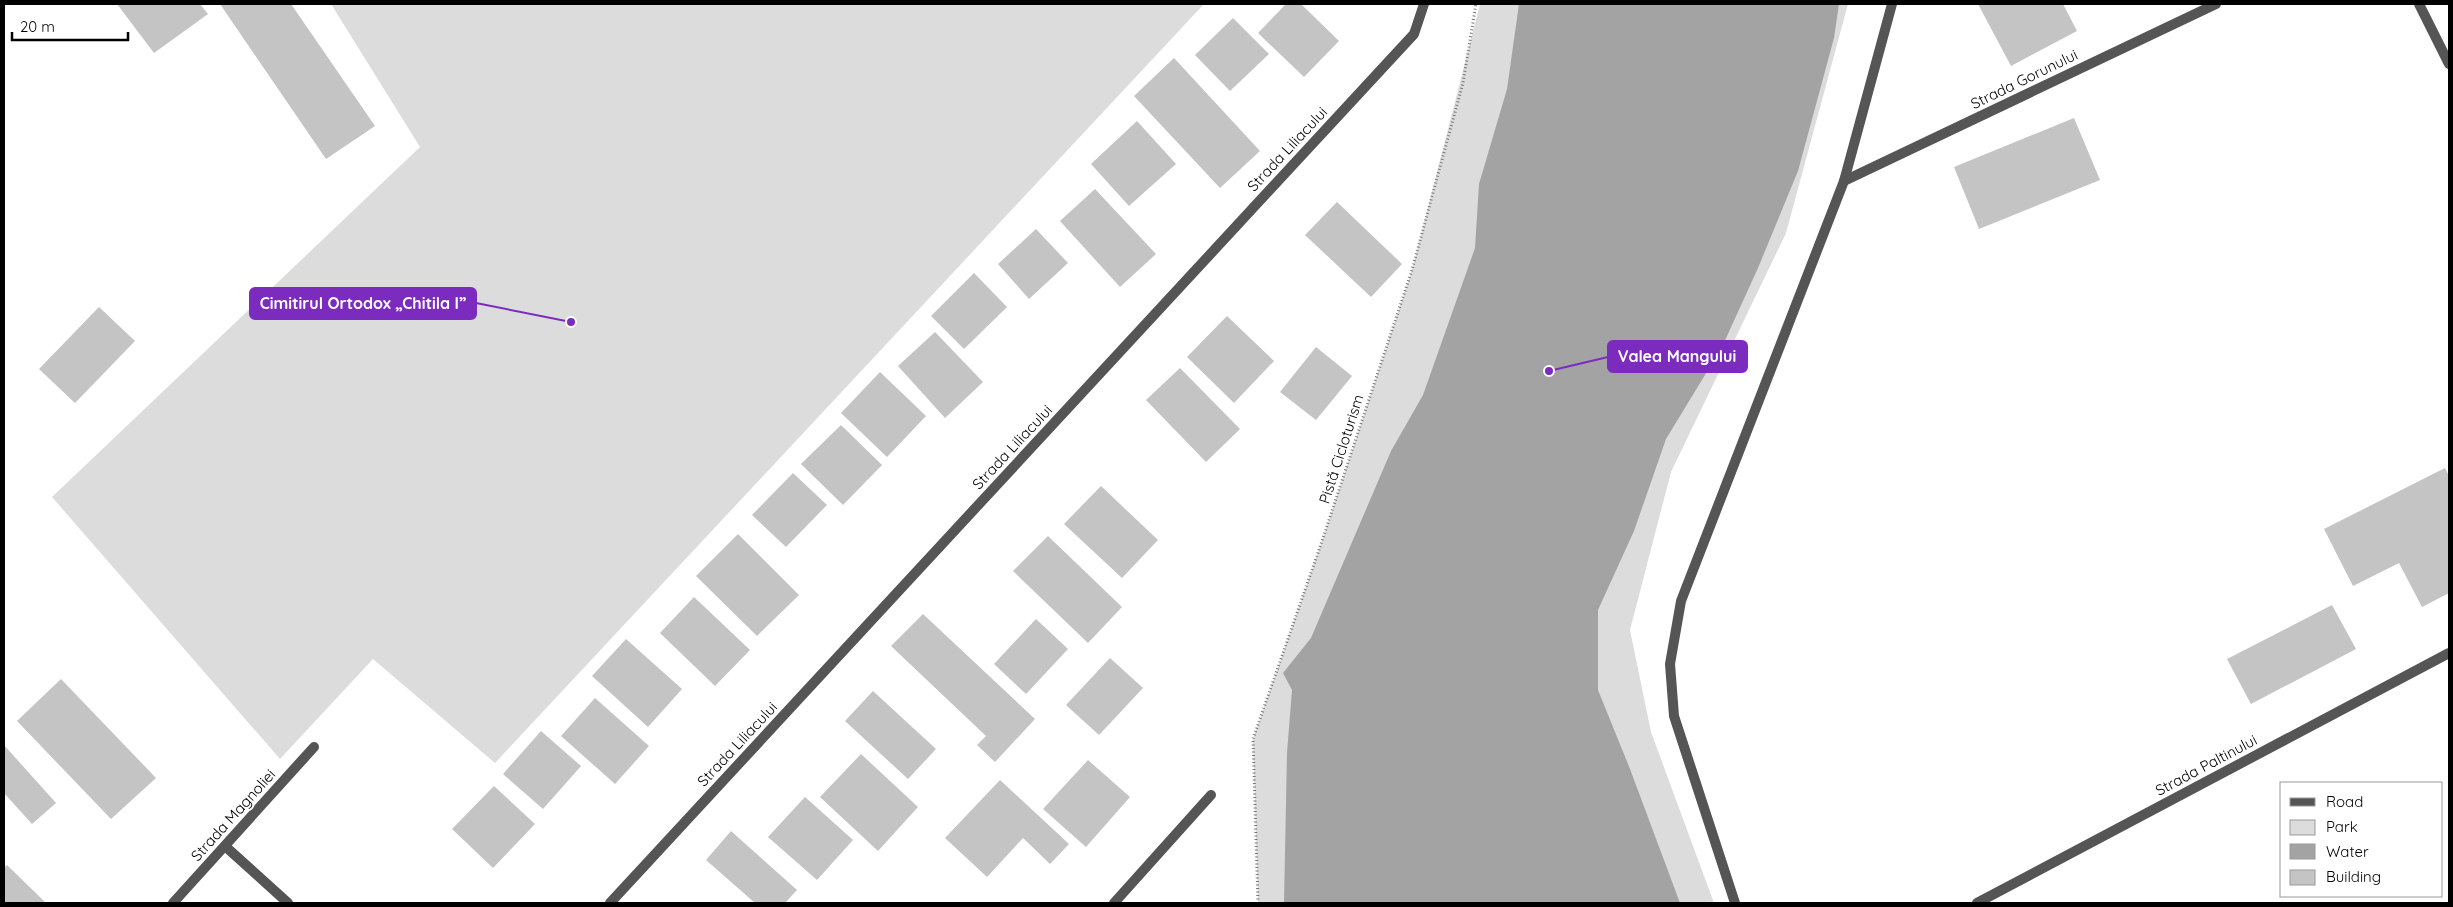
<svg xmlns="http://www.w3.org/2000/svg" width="2453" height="907" font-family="Quicksand,sans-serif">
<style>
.green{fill:#dcdcdc}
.water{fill:#a3a3a3}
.building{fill:#c4c4c4}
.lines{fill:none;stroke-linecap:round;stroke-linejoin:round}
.path{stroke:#777;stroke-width:3;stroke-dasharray:1 2.5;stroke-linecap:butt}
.street{stroke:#555;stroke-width:10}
.labels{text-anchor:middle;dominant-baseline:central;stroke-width:4;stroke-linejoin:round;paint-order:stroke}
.street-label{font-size:15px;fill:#000;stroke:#fff}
.leader{fill:none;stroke:#7b2cbf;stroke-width:2}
.callout-dot{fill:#7b2cbf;stroke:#fff;stroke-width:2}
.callout{fill:#7b2cbf;stroke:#7b2cbf;stroke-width:2}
.callout-label{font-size:16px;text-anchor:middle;font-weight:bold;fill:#fff}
</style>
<rect width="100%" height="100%" fill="#fff"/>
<!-- green -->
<g class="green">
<path d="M 331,4 L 1204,4 L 495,763 L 373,659 L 280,759 L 52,497 L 420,147 Z"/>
<path d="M 1480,4 L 1848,4 L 1786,233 L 1671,472 L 1630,630 L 1651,732 L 1714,903 L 1258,903 L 1253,739 L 1320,547 L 1412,270 Z"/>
</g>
<!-- water -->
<path class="water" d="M 1519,4 L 1839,4 L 1834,38 L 1798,171 L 1758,268 L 1722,347 L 1666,439 L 1634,531 L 1598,610 L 1598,690 L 1630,769 L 1680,903 L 1284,903 L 1287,753 L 1292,690 L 1283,673 L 1311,638 L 1391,451 L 1423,395 L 1475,248 L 1479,184 L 1507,89 Z"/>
<!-- building -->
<g class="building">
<path d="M 117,4 L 200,4 L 208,14 L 154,53 Z"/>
<path d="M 220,4 L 291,4 L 375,126 L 326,159 Z"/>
<path d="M 1286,4 L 1301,4 L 1339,41 L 1304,77 L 1258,33 Z"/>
<path d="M 1978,4 L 2063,4 L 2077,31 L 2011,66 Z"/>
<path d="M 1233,18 L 1269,54 L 1230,91 L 1195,55 Z"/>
<path d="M 1174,58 L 1260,151 L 1220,188 L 1134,96 Z"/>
<path d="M 2074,118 L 2100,180 L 1979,229 L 1954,167 Z"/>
<path d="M 1137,121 L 1176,164 L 1129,206 L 1091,164 Z"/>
<path d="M 1095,189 L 1156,254 L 1120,287 L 1060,221 Z"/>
<path d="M 1337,202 L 1402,264 L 1371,297 L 1305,235 Z"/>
<path d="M 1036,229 L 1068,263 L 1029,299 L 998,264 Z"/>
<path d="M 974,273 L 1007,307 L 964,349 L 931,316 Z"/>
<path d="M 99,307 L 135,341 L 75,403 L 39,369 Z"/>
<path d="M 1227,316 L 1274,361 L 1234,403 L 1187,357 Z"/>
<path d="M 935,332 L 983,382 L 945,418 L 898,366 Z"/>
<path d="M 1316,347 L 1352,376 L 1316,420 L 1280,392 Z"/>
<path d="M 1180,368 L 1240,429 L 1206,462 L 1146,400 Z"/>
<path d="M 880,372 L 926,416 L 887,457 L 841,413 Z"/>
<path d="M 841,425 L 882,465 L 843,505 L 801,464 Z"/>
<path d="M 2445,468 L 2449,476 L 2449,593 L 2422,607 L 2399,563 L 2353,586 L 2324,529 Z"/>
<path d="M 793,473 L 827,505 L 786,547 L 752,515 Z"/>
<path d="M 1101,486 L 1158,540 L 1122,578 L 1064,524 Z"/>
<path d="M 738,534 L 799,595 L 757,636 L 696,576 Z"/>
<path d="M 1048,536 L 1122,607 L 1088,643 L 1013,571 Z"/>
<path d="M 694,597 L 750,650 L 715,686 L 660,633 Z"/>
<path d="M 2332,605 L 2356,649 L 2251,704 L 2227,659 Z"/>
<path d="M 923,614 L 1035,719 L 995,762 L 977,745 L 986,736 L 891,646 Z"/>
<path d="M 1036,619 L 1068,649 L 1026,694 L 994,664 Z"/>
<path d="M 626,639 L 682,689 L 648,727 L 592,676 Z"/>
<path d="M 1110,658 L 1143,688 L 1099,735 L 1066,705 Z"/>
<path d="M 61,679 L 156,778 L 111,819 L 17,721 Z"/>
<path d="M 873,691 L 936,749 L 908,779 L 845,721 Z"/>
<path d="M 595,698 L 649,746 L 615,784 L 561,736 Z"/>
<path d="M 541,731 L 581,766 L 543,809 L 503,774 Z"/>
<path d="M 4,745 L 56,803 L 32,824 L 4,793 Z"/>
<path d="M 861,754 L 918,807 L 878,851 L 820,797 Z"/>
<path d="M 1088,760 L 1130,797 L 1086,847 L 1043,809 Z"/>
<path d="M 1000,780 L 1069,844 L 1050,864 L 1023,838 L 987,877 L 945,838 Z"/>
<path d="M 494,786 L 535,824 L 493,868 L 452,829 Z"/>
<path d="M 805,797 L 853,840 L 817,880 L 768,837 Z"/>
<path d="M 731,831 L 797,890 L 785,903 L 755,903 L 706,860 Z"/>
<path d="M 7,865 L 46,903 L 4,903 L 4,868 Z"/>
</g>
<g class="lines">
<!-- path -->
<path class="path" d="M 1258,903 L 1253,739 L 1320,547 L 1412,270 L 1463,83 L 1476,4"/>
<!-- street -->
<g class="street">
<path d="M 2419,4 L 2449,64"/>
<path d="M 1844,181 L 2216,4"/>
<path d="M 226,847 L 288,903"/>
<path d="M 173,903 L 314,747"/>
<path d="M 610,903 L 1414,34 L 1424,4"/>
<path d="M 1114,903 L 1211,795"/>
<path d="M 1735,903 L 1674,716 L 1670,664 L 1681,601 L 1844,181 L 1892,4"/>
<path d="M 1977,903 L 2449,653"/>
</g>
</g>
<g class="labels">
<!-- street labels -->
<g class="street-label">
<text transform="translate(2024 79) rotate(-26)">Strada Gorunului</text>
<text transform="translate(1287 149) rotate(-47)">Strada Liliacului</text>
<text transform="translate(1012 447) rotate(-47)">Strada Liliacului</text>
<text transform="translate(1341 449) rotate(-72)">Pistă Cicloturism</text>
<text transform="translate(737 744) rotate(-47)">Strada Liliacului</text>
<text transform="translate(2206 765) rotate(-28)">Strada Paltinului</text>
<text transform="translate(233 815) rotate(-48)">Strada Magnoliei</text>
</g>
</g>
<!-- callouts -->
<path class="leader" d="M571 322L476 303M1549 371L1608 357"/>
<g class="callout-dot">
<circle cx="571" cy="322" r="5"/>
<circle cx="1549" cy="371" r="5"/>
</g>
<g class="callout">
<rect x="250" y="288" width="226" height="31" rx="5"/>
<rect x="1608" y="341" width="139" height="31" rx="5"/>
</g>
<g class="callout-label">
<text x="363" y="309">Cimitirul Ortodox „Chitila I”</text>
<text x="1677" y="362">Valea Mangului</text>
</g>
<!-- border -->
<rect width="2453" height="907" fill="none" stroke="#000000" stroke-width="10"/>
<!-- legend -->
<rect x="2280" y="782" width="162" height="115" fill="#ffffff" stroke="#999999"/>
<rect x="2290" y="798" width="25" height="8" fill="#555555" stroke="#999999"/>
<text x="2326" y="807" font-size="15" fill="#000000">Road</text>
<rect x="2290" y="820" width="25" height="15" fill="#dcdcdc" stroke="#999999"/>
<text x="2326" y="832" font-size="15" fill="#000000">Park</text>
<rect x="2290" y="844" width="25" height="15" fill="#a3a3a3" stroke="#999999"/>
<text x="2326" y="857" font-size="15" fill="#000000">Water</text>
<rect x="2290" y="870" width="25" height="15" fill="#c4c4c4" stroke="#999999"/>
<text x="2326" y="882" font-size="15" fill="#000000">Building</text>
<!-- scale -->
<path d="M12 32v8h116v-8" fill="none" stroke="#000000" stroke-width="2.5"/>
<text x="20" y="32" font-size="15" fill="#000000" stroke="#ffffff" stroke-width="4" paint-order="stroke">20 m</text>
</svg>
